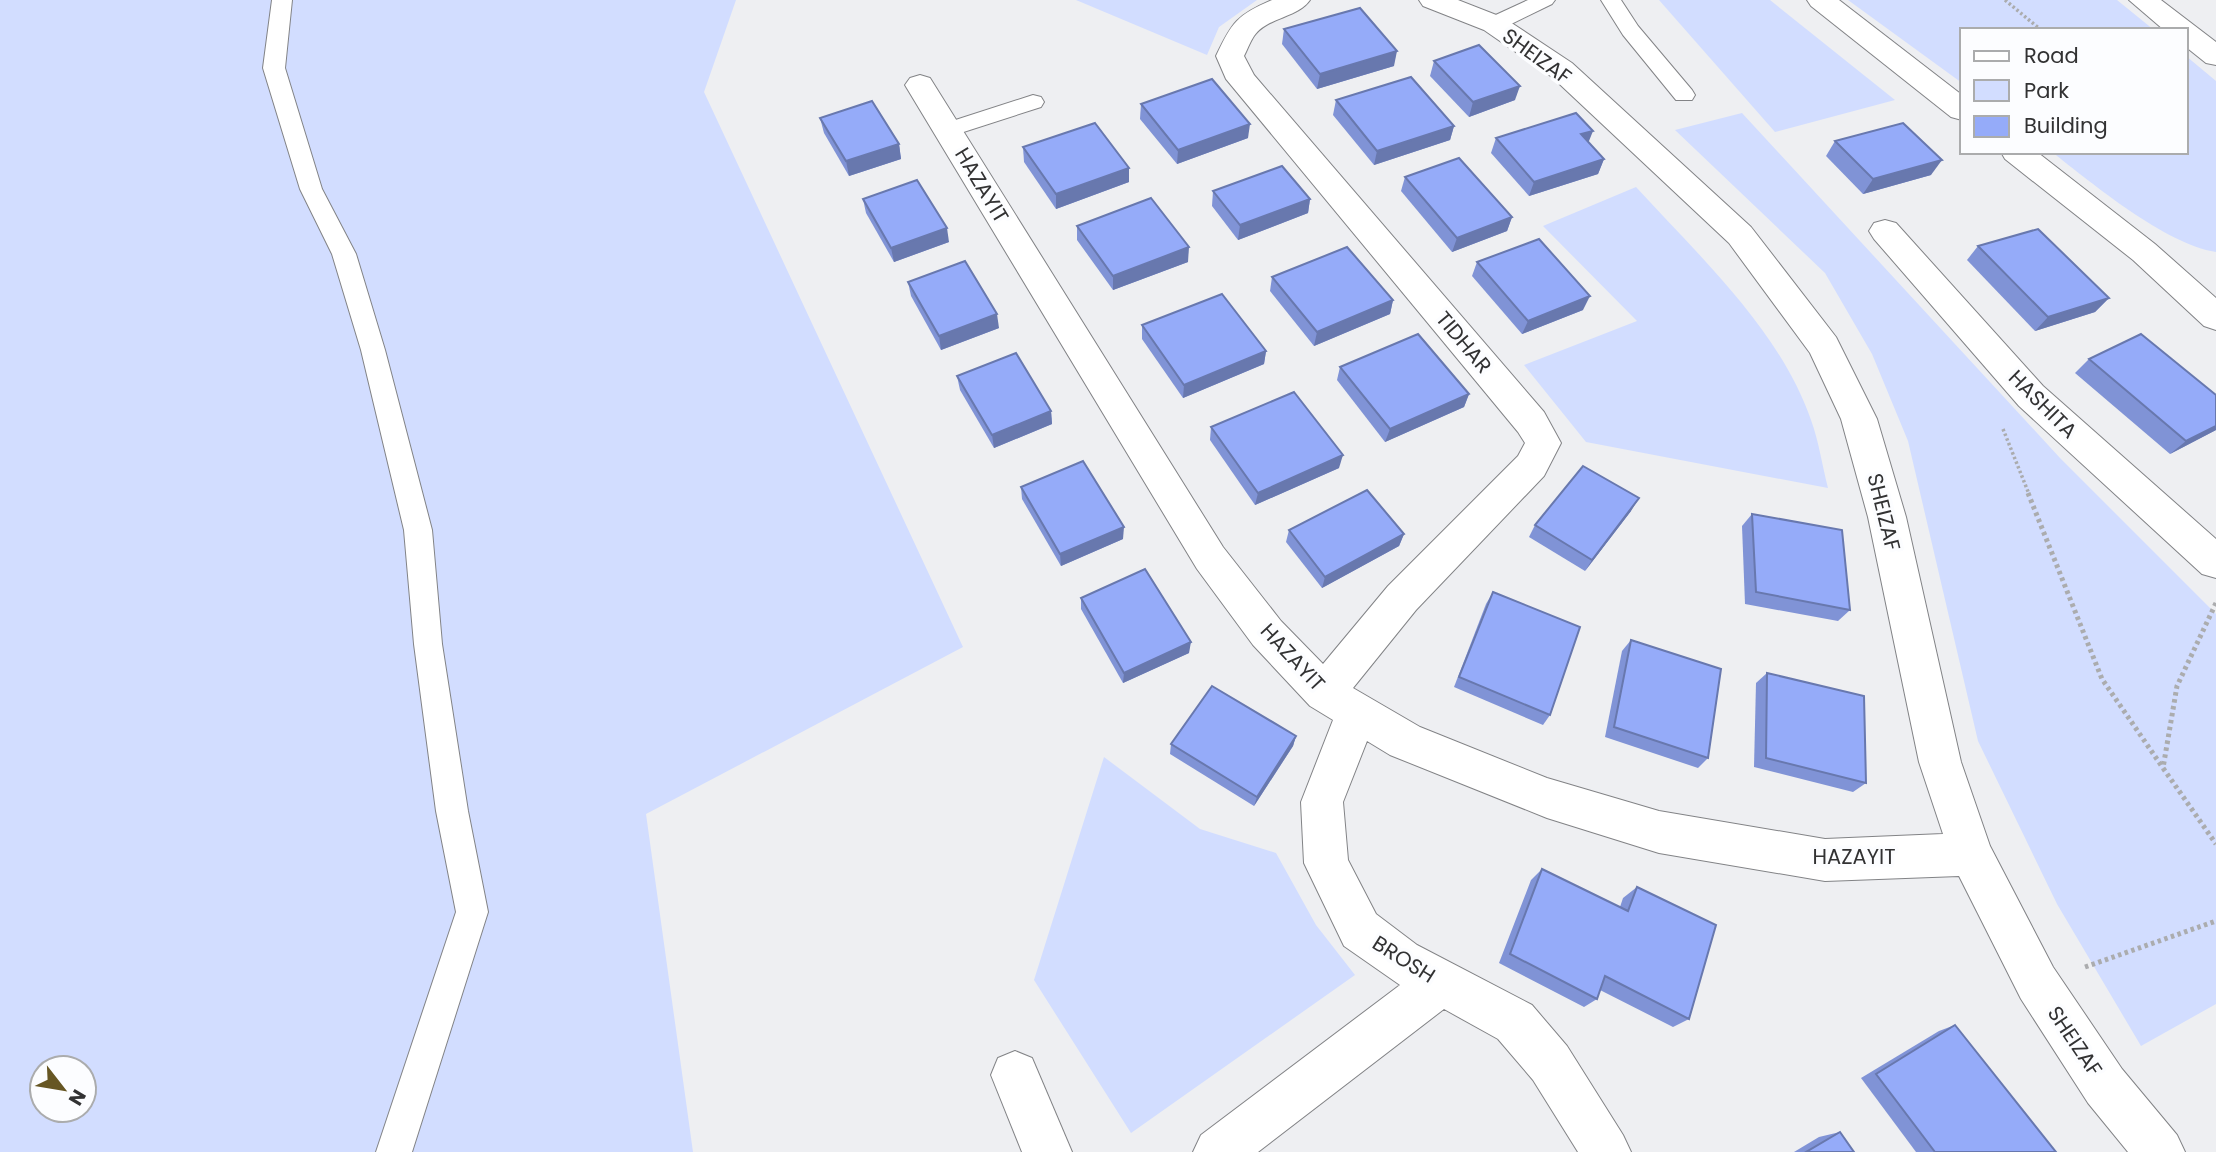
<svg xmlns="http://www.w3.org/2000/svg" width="2216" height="1152" font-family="Poppins,sans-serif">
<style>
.green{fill:#d2ddff;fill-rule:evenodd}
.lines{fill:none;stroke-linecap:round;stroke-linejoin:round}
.lane-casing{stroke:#828386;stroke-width:2}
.street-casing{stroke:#828386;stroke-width:2}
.secondary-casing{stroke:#828386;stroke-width:2}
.path-far1{stroke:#abacae;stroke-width:3.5;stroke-dasharray:2.5 2.5;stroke-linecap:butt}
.path{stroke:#abacae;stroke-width:5;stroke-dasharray:3.5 3.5;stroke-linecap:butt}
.lane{fill:#fff;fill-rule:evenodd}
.street{fill:#fff;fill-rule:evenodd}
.secondary{fill:#fff;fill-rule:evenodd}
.wall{fill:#8093d6}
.shaded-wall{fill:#6878ae}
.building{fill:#95abf9;stroke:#6878ae;stroke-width:2}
.labels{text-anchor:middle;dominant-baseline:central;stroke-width:7;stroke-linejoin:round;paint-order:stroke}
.street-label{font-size:21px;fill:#323233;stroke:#fcfdff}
</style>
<rect width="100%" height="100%" fill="#eeeff2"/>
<!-- green -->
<g class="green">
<path d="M 0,0 L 736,0 L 704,92 L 963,647 L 646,814 L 693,1152 L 0,1152 ZM 42,1068 L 84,1068 L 84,1110 L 42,1110 Z"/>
<path d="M 1076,0 L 1257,0 L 1219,27 L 1207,55 Z"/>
<path d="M 1659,0 L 1770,0 L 1895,100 L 1775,132 Z"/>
<path d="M 1848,0 L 2117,0 L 2154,30 L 1962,30 L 1962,83 Z"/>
<path d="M 2186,56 L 2216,81 L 2216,252 C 2165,244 2093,184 2052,152 L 2186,152 Z"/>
<path d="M 1742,113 L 2060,458 L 2216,614 L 2216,1004 L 2141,1046 L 2057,904 L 1978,741 L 1908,441 L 1872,354 L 1825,273 L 1675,130 Z"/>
<path d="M 1636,187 C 1699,256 1780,330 1811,420 C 1819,442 1822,465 1828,488 L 1586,442 L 1524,365 L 1637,321 L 1543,226 Z"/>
<path d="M 1104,757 L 1200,829 L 1276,853 L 1316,925 L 1355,975 L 1131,1133 L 1034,980 Z"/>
</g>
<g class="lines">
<!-- lane casing -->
<g class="lane-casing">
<g id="lane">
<path d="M 272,0 L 292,0 L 285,68 L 322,189 L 356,254 L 385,350 L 432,530 L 442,644 L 468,811 L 488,912 L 412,1152 L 376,1152 L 456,912 L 436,811 L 414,644 L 404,530 L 361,350 L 332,254 L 300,189 L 263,68 Z"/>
<path d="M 1528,0 L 1555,0 L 1552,4 L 1501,29 L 1487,29 L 1484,24 L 1487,19 Z"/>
<path d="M 1601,0 L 1621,0 L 1638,26 L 1692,90 L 1695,95 L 1692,100 L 1676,100 L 1623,35 Z"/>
<path d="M 1033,95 L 1041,97 L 1044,102 L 1041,107 L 948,137 L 940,135 L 937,130 L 940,125 Z"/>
</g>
</g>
<!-- street casing -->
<g class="street-casing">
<g id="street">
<path d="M 1272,0 L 1310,0 C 1298,18 1267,17 1254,36 C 1250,42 1247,50 1244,56 L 1254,75 L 1544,412 L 1561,443 L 1544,476 L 1416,610 L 1353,688 L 1420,727 L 1547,778 L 1659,811 L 1825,839 L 1943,834 L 1919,762 L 1868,517 L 1841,419 L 1810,353 L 1729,243 L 1552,77 L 1484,30 L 1423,6 L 1419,0 L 1458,0 L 1504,18 L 1572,63 L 1751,227 L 1836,337 L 1877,419 L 1906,517 L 1961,762 L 1990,846 L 2053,967 L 2122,1069 L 2177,1135 L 2185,1152 L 2128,1152 L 2088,1103 L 2021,999 L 1959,876 L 1825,881 L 1659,853 L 1547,818 L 1390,755 L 1367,741 L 1343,802 L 1348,860 L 1376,914 L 1417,945 L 1532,1005 L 1567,1046 L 1623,1135 L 1631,1152 L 1578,1152 L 1533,1080 L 1498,1039 L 1444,1009 L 1258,1152 L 1193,1152 L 1201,1135 L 1400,985 L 1344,946 L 1304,863 L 1301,802 L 1333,720 L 1310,706 L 1253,645 L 1197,569 L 905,85 L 910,78 L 920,75 L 930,78 L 1223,547 L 1281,621 L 1323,664 L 1388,586 L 1518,456 L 1525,443 L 1518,432 L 1226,79 L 1216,56 C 1232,22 1237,15 1272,0 Z"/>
<path d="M 2129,0 L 2161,0 L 2216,42 L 2216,65 L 2206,63 L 2186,47 L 2186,30 L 2164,30 Z"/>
<path d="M 1885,220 L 1896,223 L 2043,386 L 2216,539 L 2216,578 L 2202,574 L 2019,406 L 1874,239 L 1869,231 L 1874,223 Z"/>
<path d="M 1015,1051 L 1032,1058 L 1072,1152 L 1022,1152 L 991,1075 L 998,1058 Z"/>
</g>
</g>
<!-- secondary casing -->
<g class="secondary-casing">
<g id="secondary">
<path d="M 1807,0 L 1839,0 L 1962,95 L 1962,120 L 1951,117 L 1811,6 Z"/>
<path d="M 2001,152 L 2037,152 L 2155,244 L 2216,298 L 2216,330 L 2204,326 L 2133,260 L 2005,159 Z"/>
</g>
</g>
<!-- path-far1 -->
<g class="path-far1">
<path d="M 2005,0 L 2041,30"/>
<path d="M 2003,429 L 2029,494"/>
</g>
<!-- path -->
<g class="path">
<path d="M 2028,493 L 2102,679 L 2163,768"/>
<path d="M 2216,603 L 2177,686 L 2163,768 L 2216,844"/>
<path d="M 2085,967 L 2216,921"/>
</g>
<!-- lane -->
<use href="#lane" class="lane"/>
<!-- street -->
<use href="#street" class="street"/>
<!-- secondary -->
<use href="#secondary" class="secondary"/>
</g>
<!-- wall -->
<g class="wall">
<path d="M 1284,29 L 1394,66 L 1317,89 L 1282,44 Z"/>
<path d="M 1434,61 L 1515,100 L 1469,117 L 1430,76 Z"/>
<path d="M 1336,100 L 1454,126 L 1450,140 L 1374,165 L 1333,115 Z"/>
<path d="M 1141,104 L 1248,138 L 1177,164 L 1140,119 Z"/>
<path d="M 820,118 L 899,144 L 901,159 L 849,176 L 824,133 Z"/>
<path d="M 1496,138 L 1588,142 L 1604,159 L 1598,174 L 1529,196 L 1491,153 Z"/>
<path d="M 1835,141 L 1931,175 L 1863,194 L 1826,156 Z"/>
<path d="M 1023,147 L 1129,168 L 1129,182 L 1056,209 L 1024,162 Z"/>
<path d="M 1405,177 L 1512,217 L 1507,231 L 1452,252 L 1401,191 Z"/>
<path d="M 1213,191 L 1310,199 L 1308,213 L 1238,240 L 1212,206 Z"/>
<path d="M 863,199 L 949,242 L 894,262 L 866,213 Z"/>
<path d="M 1077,226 L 1188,262 L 1113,290 L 1077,240 Z"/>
<path d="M 1978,246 L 2109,298 L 2095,312 L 2035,331 L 1967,260 Z"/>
<path d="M 1477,262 L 1583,310 L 1522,334 L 1472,276 Z"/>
<path d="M 1272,277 L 1393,300 L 1390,314 L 1314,346 L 1270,291 Z"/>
<path d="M 908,282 L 999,328 L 941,350 L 911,296 Z"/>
<path d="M 1142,325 L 1266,351 L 1264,364 L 1183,398 L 1142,339 Z"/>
<path d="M 2089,359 L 2216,395 L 2216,430 L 2170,454 L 2075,373 Z"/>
<path d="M 1340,367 L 1469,394 L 1464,407 L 1385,442 L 1337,380 Z"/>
<path d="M 957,376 L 1051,411 L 1052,424 L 994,448 L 960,390 Z"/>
<path d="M 1211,427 L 1339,468 L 1255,505 L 1210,440 Z"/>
<path d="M 1021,487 L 1123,539 L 1061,566 L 1022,499 Z"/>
<path d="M 1631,511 L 1585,571 L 1529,537 L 1535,525 Z"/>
<path d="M 1752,514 L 1850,610 L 1838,621 L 1745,604 L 1742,526 Z"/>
<path d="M 1289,530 L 1404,534 L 1399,546 L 1322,588 L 1286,542 Z"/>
<path d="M 1493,592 L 1550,715 L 1543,725 L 1454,687 L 1486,604 Z"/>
<path d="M 1081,598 L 1189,653 L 1123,683 L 1081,609 Z"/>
<path d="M 1631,640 L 1708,758 L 1698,768 L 1605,737 L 1622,651 Z"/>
<path d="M 1767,673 L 1866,783 L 1853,792 L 1754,767 L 1756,683 Z"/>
<path d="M 1296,736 L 1293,746 L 1254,806 L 1170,754 L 1171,744 Z"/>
<path d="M 1542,869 L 1620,907 L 1623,898 L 1637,887 L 1689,1019 L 1673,1027 L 1600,990 L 1597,999 L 1584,1007 L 1499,963 L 1531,880 Z"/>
<path d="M 1955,1025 L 2056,1152 L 1916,1152 L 1861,1078 L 1939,1031 Z"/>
<path d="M 1840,1132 L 1854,1152 L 1794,1152 L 1819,1137 Z"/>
</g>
<!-- shaded-wall -->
<g class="shaded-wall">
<path d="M 1397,51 L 1394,66 L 1317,89 L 1320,74 Z"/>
<path d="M 1520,86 L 1515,100 L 1469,117 L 1473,102 Z"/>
<path d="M 1250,124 L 1248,138 L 1177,164 L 1178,150 Z"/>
<path d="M 1454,126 L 1450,140 L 1374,165 L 1377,151 Z"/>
<path d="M 1593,131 L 1587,146 L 1581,134 Z"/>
<path d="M 899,144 L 901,159 L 849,176 L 846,161 Z"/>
<path d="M 1604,159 L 1598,174 L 1529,196 L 1534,182 Z"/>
<path d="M 1942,160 L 1931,175 L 1863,194 L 1873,179 Z"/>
<path d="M 1129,168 L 1129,182 L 1056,209 L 1056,194 Z"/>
<path d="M 1310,199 L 1308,213 L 1238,240 L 1240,225 Z"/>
<path d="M 1512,217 L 1507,231 L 1452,252 L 1457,238 Z"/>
<path d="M 947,228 L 949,242 L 894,262 L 891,248 Z"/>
<path d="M 1189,247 L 1188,262 L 1113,290 L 1113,276 Z"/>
<path d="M 1590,296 L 1583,310 L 1522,334 L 1528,321 Z"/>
<path d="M 2109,298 L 2095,312 L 2035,331 L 2048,317 Z"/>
<path d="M 1393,300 L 1390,314 L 1314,346 L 1317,332 Z"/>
<path d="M 997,314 L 999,328 L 941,350 L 939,336 Z"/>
<path d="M 1266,351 L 1264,364 L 1183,398 L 1184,385 Z"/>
<path d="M 1469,394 L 1464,407 L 1385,442 L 1390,429 Z"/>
<path d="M 1051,411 L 1052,424 L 994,448 L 992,435 Z"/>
<path d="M 2216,426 L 2216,430 L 2170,454 L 2186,441 Z"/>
<path d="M 1343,455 L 1339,468 L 1255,505 L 1258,493 Z"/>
<path d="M 1639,498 L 1631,511 L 1585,571 L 1592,560 Z"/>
<path d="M 1124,527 L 1123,539 L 1061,566 L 1060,554 Z"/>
<path d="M 1404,534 L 1399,546 L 1322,588 L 1325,577 Z"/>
<path d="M 1191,642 L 1189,653 L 1123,683 L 1124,673 Z"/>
<path d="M 1296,736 L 1293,746 L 1254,806 L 1257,797 Z"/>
</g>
<!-- building -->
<g class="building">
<path d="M 1360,8 L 1397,51 L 1320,74 L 1284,29 Z"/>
<path d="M 1479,45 L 1520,86 L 1473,102 L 1434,61 Z"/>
<path d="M 1411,77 L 1454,126 L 1377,151 L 1336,100 Z"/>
<path d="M 1212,79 L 1250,124 L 1178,150 L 1141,104 Z"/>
<path d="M 872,101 L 899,144 L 846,161 L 820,118 Z"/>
<path d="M 1576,113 L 1593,131 L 1581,134 L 1604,159 L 1534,182 L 1496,138 Z"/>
<path d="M 1095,123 L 1129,168 L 1056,194 L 1023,147 Z"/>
<path d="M 1903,123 L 1942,160 L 1873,179 L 1835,141 Z"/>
<path d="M 1459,158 L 1512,217 L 1457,238 L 1405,177 Z"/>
<path d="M 1282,166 L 1310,199 L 1240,225 L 1213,191 Z"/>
<path d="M 917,180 L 947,228 L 891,248 L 863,199 Z"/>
<path d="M 1151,198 L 1189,247 L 1113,276 L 1077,226 Z"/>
<path d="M 2038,229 L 2109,298 L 2048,317 L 1978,246 Z"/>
<path d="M 1539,239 L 1590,296 L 1528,321 L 1477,262 Z"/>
<path d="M 1347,247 L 1393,300 L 1317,332 L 1272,277 Z"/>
<path d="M 965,261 L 997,314 L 939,336 L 908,282 Z"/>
<path d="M 1222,294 L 1266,351 L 1184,385 L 1142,325 Z"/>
<path d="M 1418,334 L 1469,394 L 1390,429 L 1340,367 Z"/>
<path d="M 2141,334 L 2216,395 L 2216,426 L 2186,441 L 2089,359 Z"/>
<path d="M 1016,353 L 1051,411 L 992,435 L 957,376 Z"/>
<path d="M 1294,392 L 1343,455 L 1258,493 L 1211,427 Z"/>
<path d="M 1083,461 L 1124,527 L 1060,554 L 1021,487 Z"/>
<path d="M 1583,466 L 1639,498 L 1592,560 L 1535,525 Z"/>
<path d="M 1367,490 L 1404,534 L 1325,577 L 1289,530 Z"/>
<path d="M 1752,514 L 1842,530 L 1850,610 L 1756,592 Z"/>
<path d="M 1145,569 L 1191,642 L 1124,673 L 1081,598 Z"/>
<path d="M 1493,592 L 1580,627 L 1550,715 L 1459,677 Z"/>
<path d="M 1631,640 L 1721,669 L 1708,758 L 1614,727 Z"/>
<path d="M 1767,673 L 1864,696 L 1866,783 L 1766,758 Z"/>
<path d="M 1212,686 L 1296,736 L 1257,797 L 1171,744 Z"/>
<path d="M 1542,869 L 1628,911 L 1637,887 L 1716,925 L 1689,1019 L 1605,976 L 1597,999 L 1510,954 Z"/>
<path d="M 1955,1025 L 2056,1152 L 1935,1152 L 1876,1074 Z"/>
<path d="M 1840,1132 L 1854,1152 L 1806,1152 Z"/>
</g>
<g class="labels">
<!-- street labels -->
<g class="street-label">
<text transform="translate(1537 56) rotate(36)">SHEIZAF</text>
<text transform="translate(982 185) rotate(59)">HAZAYIT</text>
<text transform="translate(1464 342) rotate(50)">TIDHAR</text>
<text transform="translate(2043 404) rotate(45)">HASHITA</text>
<text transform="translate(1884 512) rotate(76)">SHEIZAF</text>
<text transform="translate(1293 657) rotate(47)">HAZAYIT</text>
<text x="1854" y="856">HAZAYIT</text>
<text transform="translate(1404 959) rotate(32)">BROSH</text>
<text transform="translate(2075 1041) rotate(56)">SHEIZAF</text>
</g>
</g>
<!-- legend -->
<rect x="1960" y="28" width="228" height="126" fill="#fcfdff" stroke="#abacad" stroke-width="2"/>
<rect x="1974" y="51" width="35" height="10" fill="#ffffff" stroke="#abacad" stroke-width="2"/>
<text x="2024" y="63" font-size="21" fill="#323233">Road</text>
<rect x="1974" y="80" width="35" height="21" fill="#d2ddff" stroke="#abacad" stroke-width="2"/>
<text x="2024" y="98" font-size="21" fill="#323233">Park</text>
<rect x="1974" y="116" width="35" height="21" fill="#95abf9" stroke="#abacad" stroke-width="2"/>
<text x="2024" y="133" font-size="21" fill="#323233">Building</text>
<!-- north arrow -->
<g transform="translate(63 1089) rotate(121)"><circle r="33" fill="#fcfdff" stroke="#abacad" stroke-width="2"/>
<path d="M0-5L12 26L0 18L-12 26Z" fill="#665623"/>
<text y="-10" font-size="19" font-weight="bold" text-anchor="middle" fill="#323233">N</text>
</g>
</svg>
